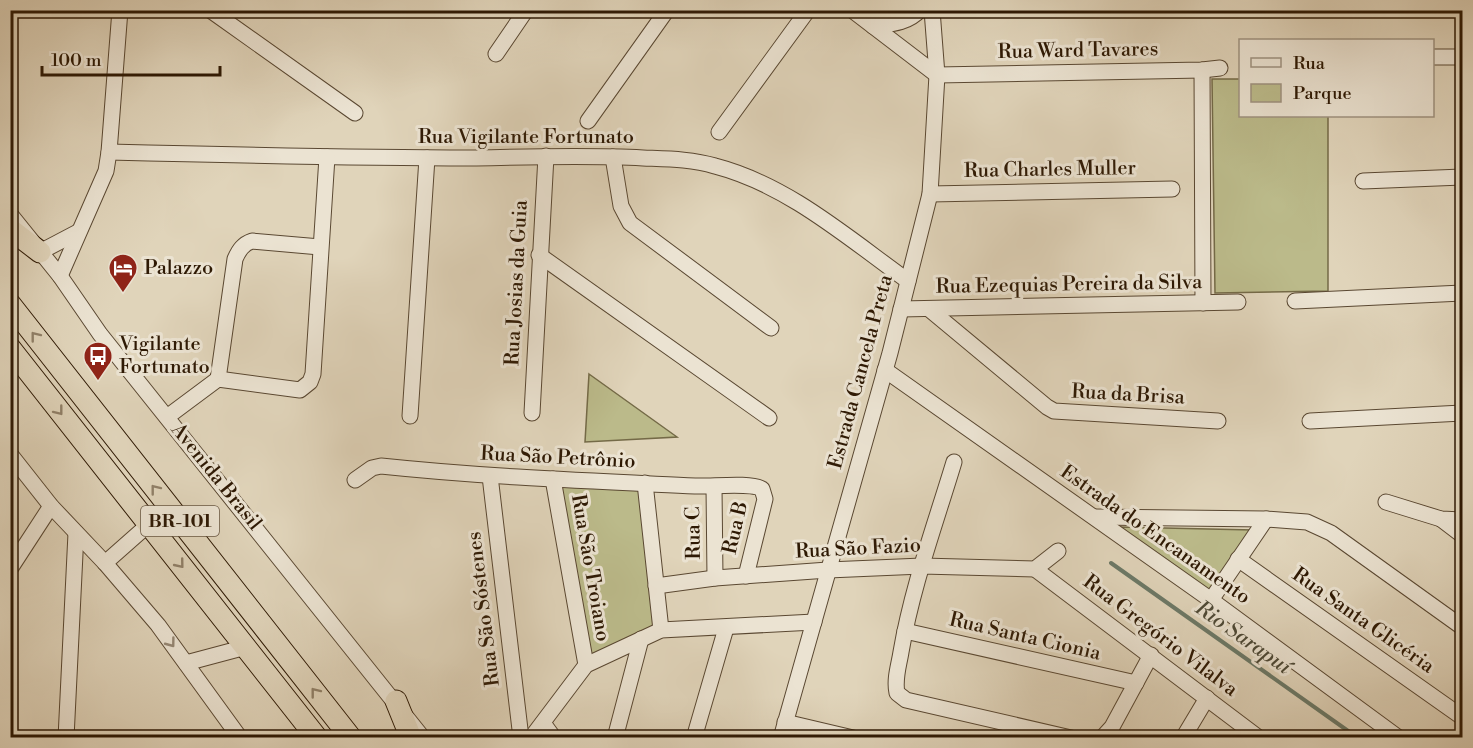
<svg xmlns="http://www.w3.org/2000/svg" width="1473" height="748" font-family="'Libre Bodoni',serif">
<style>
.green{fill:#bbba8a;stroke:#746a47;stroke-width:1.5}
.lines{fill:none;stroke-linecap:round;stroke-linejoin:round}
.stream{stroke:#6c7967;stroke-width:4}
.minor-casing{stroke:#5a4832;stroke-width:17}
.highway-casing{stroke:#2e1904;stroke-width:23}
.minor{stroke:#ebe3d2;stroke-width:15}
.highway{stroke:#e0d4ba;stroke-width:21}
.oneway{stroke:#908068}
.oneway2{stroke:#968875}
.labels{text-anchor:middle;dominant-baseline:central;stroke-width:6;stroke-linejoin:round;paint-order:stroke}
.shield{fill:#ebe3d2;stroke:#675642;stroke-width:1.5}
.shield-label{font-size:18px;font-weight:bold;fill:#2e1904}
.street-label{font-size:20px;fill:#2e1904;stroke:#ebe3d2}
.poi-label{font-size:20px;fill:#2e1904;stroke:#ebe3d2;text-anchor:start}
.water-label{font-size:21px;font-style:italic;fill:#4d4936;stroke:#ebe3d2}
</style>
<rect width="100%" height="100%" fill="#e0d4ba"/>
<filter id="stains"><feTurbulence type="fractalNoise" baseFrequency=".00333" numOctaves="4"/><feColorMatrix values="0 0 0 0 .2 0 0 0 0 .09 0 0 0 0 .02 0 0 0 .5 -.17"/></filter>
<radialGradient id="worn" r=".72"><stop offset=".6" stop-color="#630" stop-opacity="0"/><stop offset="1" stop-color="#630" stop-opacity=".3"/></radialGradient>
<!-- green -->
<g class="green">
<path d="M 1212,79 L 1240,79 L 1240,116 L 1328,116 L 1328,291 L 1215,293 Z"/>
<path d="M 589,374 L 677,437 L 585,442 Z"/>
<path d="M 560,484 L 641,485 L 657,626 L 589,656 Z"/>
<path d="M 1119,527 L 1253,530 L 1206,594 Z"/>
</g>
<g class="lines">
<!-- stream -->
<path class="stream" d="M 1111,563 L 1358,738"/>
<!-- minor casing -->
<g class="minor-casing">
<g id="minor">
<path d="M 210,10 L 355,113"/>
<path d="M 852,10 L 937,75 L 1202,70 L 1220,68"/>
<path d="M 873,26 C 890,24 907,24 920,10"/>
<path d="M 496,54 L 526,10"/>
<path d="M 1432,57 L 1462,57"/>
<path d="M 1202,70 L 1203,303"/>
<path d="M 588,121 L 667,10"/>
<path d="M 719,132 L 808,10"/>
<path d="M 109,152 C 230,155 351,158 471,158 C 529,157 586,155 643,158 C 667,159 691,159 715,166 C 788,185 848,238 908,281"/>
<path d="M 613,157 L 621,206 L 630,223 L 771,328"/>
<path d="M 1363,181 L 1462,177"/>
<path d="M 930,194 L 1172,189"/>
<path d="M 10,214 L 60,276 L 100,334 L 423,738"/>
<path d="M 40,252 L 78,232"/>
<path d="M 539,255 L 769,418"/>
<path d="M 60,276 L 106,171 L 109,152 L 120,10"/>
<path d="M 1295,301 L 1462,293"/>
<path d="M 901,309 L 1238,302"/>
<path d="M 929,309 L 1047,407 L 1054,411 L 1218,421"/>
<path d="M 885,370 L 1211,600 L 1399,738"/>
<path d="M 218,379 L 235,259 C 239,250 243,244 252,241 L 320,247"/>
<path d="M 532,413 L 546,156"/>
<path d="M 410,416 L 427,158"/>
<path d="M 167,417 L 218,379 L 300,390 L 310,382 L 313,374 L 327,157"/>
<path d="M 1310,421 L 1462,413"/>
<path d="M 10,454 L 51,506 L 105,563 L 158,625 L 240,738"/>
<path d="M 954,462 C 935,525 912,587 901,652 C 899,665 894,679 897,693 L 906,700 L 1071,738"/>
<path d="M 490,476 L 521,738"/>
<path d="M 553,479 L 586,665"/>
<path d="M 355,480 L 372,468 L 381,466 C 485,477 590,481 695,486 C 710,487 751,482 762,489 L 765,499 L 746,576"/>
<path d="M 645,483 L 661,630"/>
<path d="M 714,487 L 715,578"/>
<path d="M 1386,502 L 1441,519 L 1462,520"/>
<path d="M 1095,517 L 1266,519 L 1307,522 L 1331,533 L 1462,627"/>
<path d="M 1441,519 L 1462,535"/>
<path d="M 1238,559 L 1462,717"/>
<path d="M 105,563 L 148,525"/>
<path d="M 10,569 L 51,506"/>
<path d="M 1035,569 L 1259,738"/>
<path d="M 656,586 L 715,578 L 828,570 L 922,566 L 1035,569 L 1058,551"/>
<path d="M 1211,600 L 1266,519"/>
<path d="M 905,631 L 1136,683"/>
<path d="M 186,663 L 246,647"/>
<path d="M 785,722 L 853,738"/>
<path d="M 543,723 L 554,738"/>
<path d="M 66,738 L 76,533"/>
<path d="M 531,738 L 586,665 L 661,630 L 814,622"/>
<path d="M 615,738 L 641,639"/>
<path d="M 694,738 L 726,628"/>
<path d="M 781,738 L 890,353 L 930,194 L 937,75 L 932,10"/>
<path d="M 1102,738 L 1112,727 L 1151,655"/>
<path d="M 1183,738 L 1207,698"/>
</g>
</g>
<!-- highway casing -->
<g class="highway-casing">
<g id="highway">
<path d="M 10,229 L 40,252"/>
<path d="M 10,304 L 351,738"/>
<path d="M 10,348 L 317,738"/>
<path d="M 396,701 L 411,738"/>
</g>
</g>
<!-- minor -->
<use href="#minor" class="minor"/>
<!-- highway -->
<use href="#highway" class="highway"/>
</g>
<!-- one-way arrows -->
<defs><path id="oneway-chevron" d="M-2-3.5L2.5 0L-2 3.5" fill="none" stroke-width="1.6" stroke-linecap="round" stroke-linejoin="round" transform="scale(1.5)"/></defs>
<g class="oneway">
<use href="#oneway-chevron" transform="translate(35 336) rotate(-128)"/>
<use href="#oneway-chevron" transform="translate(59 411) rotate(52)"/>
<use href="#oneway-chevron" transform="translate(155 489) rotate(-128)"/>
<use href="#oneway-chevron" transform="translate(180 564) rotate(51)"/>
<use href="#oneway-chevron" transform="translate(315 692) rotate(-128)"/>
</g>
<use class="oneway2" href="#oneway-chevron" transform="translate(171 643) rotate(53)"/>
<!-- icons -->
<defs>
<g id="hotel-pin" transform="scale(1.5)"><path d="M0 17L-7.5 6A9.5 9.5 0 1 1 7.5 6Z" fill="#8f2418" stroke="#ebe3d2"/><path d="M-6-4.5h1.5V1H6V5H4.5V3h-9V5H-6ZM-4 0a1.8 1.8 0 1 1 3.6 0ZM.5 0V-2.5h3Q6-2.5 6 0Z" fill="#fff"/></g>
<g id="bus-pin" transform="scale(1.5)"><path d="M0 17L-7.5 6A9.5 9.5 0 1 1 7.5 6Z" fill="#8f2418" stroke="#ebe3d2"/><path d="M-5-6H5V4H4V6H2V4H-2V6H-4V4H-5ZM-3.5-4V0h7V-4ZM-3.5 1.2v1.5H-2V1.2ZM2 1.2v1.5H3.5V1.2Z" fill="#fff"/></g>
</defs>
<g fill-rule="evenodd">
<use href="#hotel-pin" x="123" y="268"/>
<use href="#bus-pin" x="98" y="356"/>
</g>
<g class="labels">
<!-- shield labels -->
<rect class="shield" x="141" y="506" width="78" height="30" rx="4.5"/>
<g class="shield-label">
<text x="180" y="521">BR-101</text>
</g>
<!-- street labels -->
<g class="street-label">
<text transform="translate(1078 51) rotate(-1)">Rua Ward Tavares</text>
<text x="526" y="137">Rua Vigilante Fortunato</text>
<text transform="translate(1050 170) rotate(-1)">Rua Charles Muller</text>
<text transform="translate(517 283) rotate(-87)">Rua Josias da Guia</text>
<text transform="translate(1069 285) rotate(-1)">Rua Ezequias Pereira da Silva</text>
<text transform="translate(861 372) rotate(-75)">Estrada Cancela Preta</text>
<text transform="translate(1128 395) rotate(3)">Rua da Brisa</text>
<text transform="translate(558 458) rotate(3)">Rua São Petrônio</text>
<text transform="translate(216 477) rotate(51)">Avenida Brasil</text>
<text transform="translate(736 528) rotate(-77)">Rua B</text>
<text transform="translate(694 533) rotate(-91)">Rua C</text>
<text transform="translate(1155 535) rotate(35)">Estrada do Encanamento</text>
<text transform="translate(858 549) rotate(-3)">Rua São Fazio</text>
<text transform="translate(590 568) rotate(80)">Rua São Troiano</text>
<text transform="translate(484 609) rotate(-97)">Rua São Sóstenes</text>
<text transform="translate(1363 621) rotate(35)">Rua Santa Glicéria</text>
<text transform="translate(1160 636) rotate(37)">Rua Gregório Vilalva</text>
<text transform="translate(1025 637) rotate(13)">Rua Santa Cionia</text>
</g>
<!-- poi labels -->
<g class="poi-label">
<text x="144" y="268">Palazzo</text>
<text x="119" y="344">Vigilante<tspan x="119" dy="23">Fortunato</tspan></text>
</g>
<!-- water labels -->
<g class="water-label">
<text transform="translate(1243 638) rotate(35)">Rio Sarapuí</text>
</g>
</g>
<!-- margin -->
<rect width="1473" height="748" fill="none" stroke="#e0d4ba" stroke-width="36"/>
<rect x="12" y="12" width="1449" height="724" fill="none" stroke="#2e1904" stroke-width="3"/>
<rect x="18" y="18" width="1437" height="712" fill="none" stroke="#2e1904" stroke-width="1.5"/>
<!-- legend -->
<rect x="1239" y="39" width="195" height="78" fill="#ebe3d2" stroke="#9f9280" stroke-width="1.5"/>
<rect x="1251" y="58" width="30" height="9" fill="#ebe3d2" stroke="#9f9280" stroke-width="1.5"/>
<text x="1293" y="69" font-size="18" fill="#2e1904">Rua</text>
<rect x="1251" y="84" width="30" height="18" fill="#bbba8a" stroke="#9f9280" stroke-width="1.5"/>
<text x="1293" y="99" font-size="18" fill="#2e1904">Parque</text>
<!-- scale -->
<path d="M42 66v9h178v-9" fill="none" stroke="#2e1904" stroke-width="3"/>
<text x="51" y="66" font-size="18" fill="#2e1904" stroke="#ebe3d2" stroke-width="4.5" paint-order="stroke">100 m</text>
<rect width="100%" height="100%" filter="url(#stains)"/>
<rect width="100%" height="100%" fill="url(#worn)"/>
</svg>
